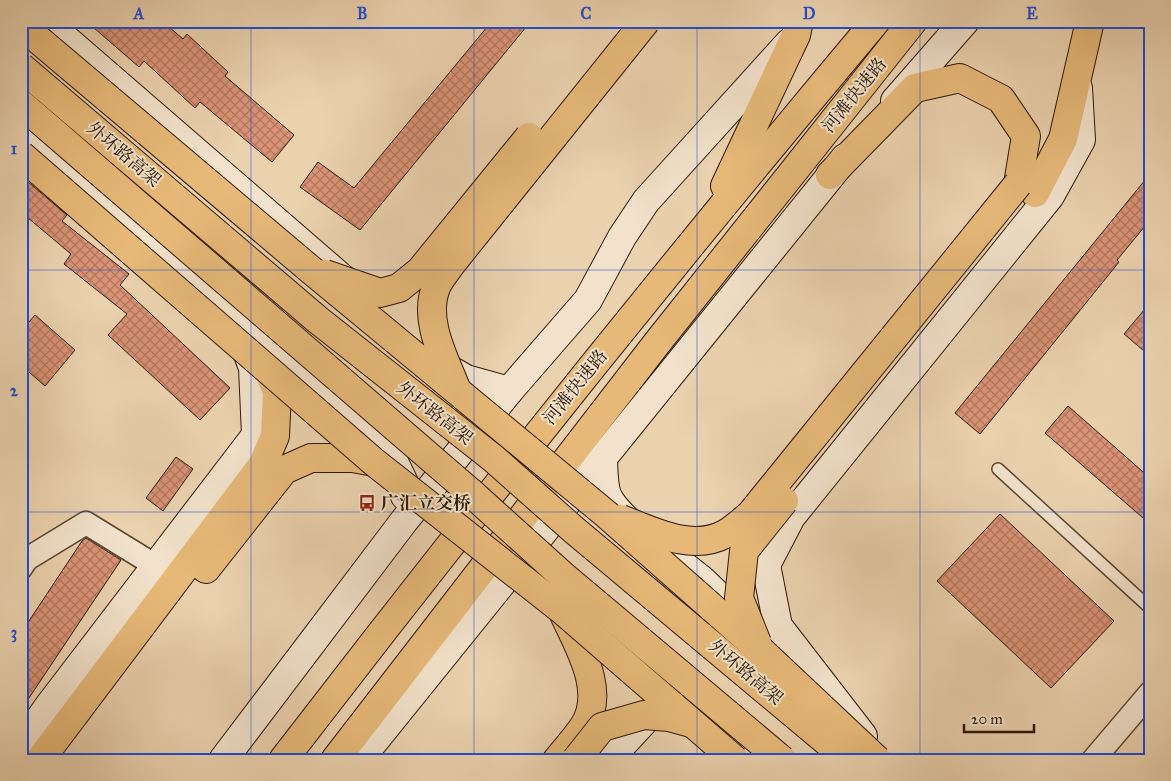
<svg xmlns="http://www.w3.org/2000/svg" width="1171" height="781" font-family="'IM FELL Great Primer','Noto Serif SC',serif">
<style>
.building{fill:url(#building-cross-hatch);stroke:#2b1805}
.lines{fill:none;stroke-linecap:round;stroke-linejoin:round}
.lane-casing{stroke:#5b4630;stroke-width:14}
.street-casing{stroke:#5b4630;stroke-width:25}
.secondary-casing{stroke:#2b1805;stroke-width:30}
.highway-casing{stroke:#2b1805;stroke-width:30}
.lane{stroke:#f2e2cb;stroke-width:11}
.street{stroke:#f2e2cb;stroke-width:22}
.secondary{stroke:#f2e2cb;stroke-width:28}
.highway{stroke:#e6b978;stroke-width:28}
.highway-bridge-casing{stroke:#2b1805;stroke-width:30;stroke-linecap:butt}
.highway-bridge{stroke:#e6b978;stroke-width:28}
.grid{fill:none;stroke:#1d4ed8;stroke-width:1;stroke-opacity:0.55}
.labels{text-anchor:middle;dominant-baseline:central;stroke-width:4;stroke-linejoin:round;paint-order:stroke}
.street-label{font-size:18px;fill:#2b1805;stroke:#f2e2cb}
.poi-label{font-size:18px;font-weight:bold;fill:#2b1805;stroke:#f2e2cb;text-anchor:start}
.neatline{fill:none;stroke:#1d4ed8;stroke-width:2}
.grid-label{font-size:16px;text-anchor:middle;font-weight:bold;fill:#1d4ed8}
</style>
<defs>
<pattern id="building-cross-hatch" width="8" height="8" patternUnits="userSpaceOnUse" patternTransform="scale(1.25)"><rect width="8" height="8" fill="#da9376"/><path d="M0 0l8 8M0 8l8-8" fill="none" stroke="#b1775f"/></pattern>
</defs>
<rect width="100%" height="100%" fill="#ebd2af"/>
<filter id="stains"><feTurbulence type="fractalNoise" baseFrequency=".004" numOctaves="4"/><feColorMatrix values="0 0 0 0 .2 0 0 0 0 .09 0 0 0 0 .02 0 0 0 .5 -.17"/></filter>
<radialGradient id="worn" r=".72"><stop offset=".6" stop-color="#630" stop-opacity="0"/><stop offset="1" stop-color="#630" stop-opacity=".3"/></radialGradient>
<!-- building -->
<g class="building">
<path d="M 86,21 L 162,21 L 183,39 L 187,34 L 228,72 L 225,76 L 294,135 L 272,162 L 200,102 L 195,108 L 144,61 L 139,67 Z"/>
<path d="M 492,21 L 531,21 L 360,230 L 300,187 L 318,162 L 354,188 Z"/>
<path d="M 1150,174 L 1150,220 L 1117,260 L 1119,262 L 980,434 L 955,413 Z"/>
<path d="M 21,176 L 67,215 L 62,221 L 129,274 L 120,285 L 230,388 L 200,420 L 108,335 L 127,314 L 64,264 L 71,254 L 21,212 Z"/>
<path d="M 1150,303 L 1150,356 L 1124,334 Z"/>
<path d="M 35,315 L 75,350 L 45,386 L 21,365 L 21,331 Z"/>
<path d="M 1068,406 L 1150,478 L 1150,524 L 1045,433 Z"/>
<path d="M 176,457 L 193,469 L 163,511 L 146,498 Z"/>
<path d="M 1000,514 L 1114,621 L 1051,688 L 937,581 Z"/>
<path d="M 86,538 L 121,560 L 21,710 L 21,633 L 82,541 Z"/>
</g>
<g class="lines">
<!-- lane casing -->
<g class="lane-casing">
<path id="lane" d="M 998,469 L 1150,608"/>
</g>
<!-- street casing -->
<g class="street-casing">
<g id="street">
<path d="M 21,568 L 27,559 L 86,523 L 156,566"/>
<path d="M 1093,760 L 1150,693"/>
</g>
</g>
<!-- secondary casing -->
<g class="secondary-casing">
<g id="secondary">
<path d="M 45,21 L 351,286"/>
<path d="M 895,101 L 965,21"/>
<path d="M 21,128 L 225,298 L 304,368 L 377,426 L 405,485 L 405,496"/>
<path d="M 435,361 L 466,379 L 509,391"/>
<path d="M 603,456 C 604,494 603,498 631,524"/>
<path d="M 669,554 L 702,580 L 734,611"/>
<path d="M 863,736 L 778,626 L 766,565 L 791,517 L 1050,196 L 1081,140 L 1078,88"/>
<path d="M 21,746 L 48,707 L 256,435 L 253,368 L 243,341"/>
<path d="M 223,760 L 404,521 L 509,391 L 588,300 L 622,237 L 646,201 L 789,43"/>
<path d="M 359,760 L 845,158"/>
<path d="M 608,760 L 658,706"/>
</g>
</g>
<!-- highway casing -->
<g class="highway-casing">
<g id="highway">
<path d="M 830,175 L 915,88 L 960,78 L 1001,99 L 1026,136 L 1018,184"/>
<path d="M 725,186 L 796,35 L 799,21"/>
<path d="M 1035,193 L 1063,139 L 1090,21"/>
<path d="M 206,569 L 284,470 L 311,458 L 353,458 L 374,462"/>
<path d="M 40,760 L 263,464 L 275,436 L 277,392 L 268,369"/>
<path d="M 283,760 C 476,509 673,263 876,21"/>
<path d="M 335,760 L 657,343 L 913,21"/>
<path d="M 557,760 C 566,749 576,738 584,726 C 607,690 577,644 562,610"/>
</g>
</g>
<!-- lane -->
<use href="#lane" class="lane"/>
<!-- street -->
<use href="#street" class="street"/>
<!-- secondary -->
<use href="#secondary" class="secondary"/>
<!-- highway -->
<use href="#highway" class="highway"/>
<!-- highway-bridge casing -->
<g class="highway-bridge-casing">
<g id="highway-bridge">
<path d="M 21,25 L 311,270 L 606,514 L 759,649 L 877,760"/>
<path d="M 21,67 L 318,320 L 494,459 L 574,530 L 849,760"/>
<path d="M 21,104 L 469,491 L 562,575 L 782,760"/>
<path d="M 21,155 L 374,462 L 562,610 L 735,760"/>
<path d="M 325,274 L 380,293 L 399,288 L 420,271 L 529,137"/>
<path d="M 456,388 C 444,358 422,318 437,285 C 441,277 447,270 452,263 L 646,21"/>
<path d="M 621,519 C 652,531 692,552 725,534 C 734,529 742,521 750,515 L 1018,184"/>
<path d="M 757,643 L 739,598 L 744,551 L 784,501"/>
<path d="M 576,760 L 602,727 L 644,715 L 669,717 L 691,723"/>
</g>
</g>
<!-- highway-bridge -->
<use href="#highway-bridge" class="highway-bridge"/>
</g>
<!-- grid -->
<path class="grid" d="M 251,21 L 251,760M 474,21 L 474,760M 697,21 L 697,760M 920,21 L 920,760M 21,270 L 1150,270M 21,512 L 1150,512"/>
<!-- icons -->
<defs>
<g id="bus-bare" transform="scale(1.35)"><path d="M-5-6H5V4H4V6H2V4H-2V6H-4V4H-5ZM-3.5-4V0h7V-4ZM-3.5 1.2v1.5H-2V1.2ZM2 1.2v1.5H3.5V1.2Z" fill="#8f2418" stroke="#f2e2cb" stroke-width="2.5" paint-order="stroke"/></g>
</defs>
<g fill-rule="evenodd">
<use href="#bus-bare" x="367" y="503"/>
</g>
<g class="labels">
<!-- street labels -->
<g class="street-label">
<text transform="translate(854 95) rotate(-51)">河滩快速路</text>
<text transform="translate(124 154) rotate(40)">外环路高架</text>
<text transform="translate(575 387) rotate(-51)">河滩快速路</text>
<text transform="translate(435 413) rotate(38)">外环路高架</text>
<text transform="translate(746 672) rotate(40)">外环路高架</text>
</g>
<!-- poi labels -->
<g class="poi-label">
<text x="381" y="503">广汇立交桥</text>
</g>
</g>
<!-- margin -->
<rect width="1171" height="781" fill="none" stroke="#ebd2af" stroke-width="55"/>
<!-- scale -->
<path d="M964 724v8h70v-8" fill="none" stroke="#2b1805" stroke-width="2.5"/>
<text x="971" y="724" font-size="15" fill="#2b1805" stroke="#f2e2cb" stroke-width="4" paint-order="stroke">20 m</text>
<rect x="28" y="28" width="1116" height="726" class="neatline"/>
<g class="grid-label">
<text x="139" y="19">A</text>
<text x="362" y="19">B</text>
<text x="586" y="19">C</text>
<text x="809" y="19">D</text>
<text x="1032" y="19">E</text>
<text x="14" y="154">1</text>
<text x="14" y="396">2</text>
<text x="14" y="638">3</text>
</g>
<rect width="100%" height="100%" filter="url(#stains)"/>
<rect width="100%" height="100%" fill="url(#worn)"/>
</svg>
